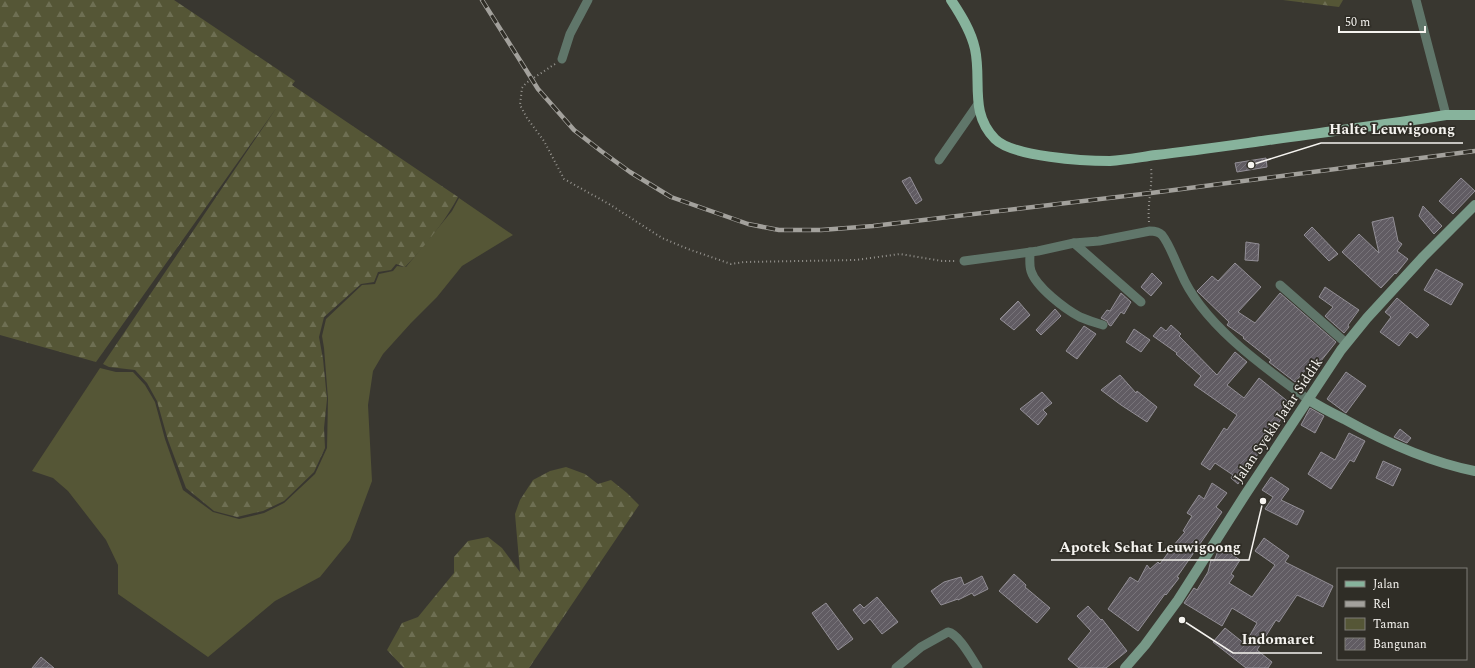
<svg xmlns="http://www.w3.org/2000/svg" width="1475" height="668" font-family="Spectral,serif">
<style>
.green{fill:#555636}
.forest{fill:url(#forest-firs)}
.building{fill:url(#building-hatch);stroke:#938f96}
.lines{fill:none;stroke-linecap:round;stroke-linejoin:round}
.path{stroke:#979590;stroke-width:2;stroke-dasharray:1 3;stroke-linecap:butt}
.street{stroke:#60766a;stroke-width:9}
.secondary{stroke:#779887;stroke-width:10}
.primary{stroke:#87b39c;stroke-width:10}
.rail-casing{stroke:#a3a19c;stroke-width:4.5}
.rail{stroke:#2f2d26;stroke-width:3;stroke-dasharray:9;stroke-linecap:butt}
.labels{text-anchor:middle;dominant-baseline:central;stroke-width:3.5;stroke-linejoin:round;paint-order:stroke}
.street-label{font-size:14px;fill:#f5f3ef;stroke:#2f2d26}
.leader{fill:none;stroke:#f5f3ef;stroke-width:1.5}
.callout-dot{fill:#f5f3ef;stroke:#2f2d26;stroke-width:1.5}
.callout-label{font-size:15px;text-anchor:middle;font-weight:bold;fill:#f5f3ef;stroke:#2f2d26;stroke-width:3.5;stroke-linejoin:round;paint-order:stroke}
</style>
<defs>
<pattern id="forest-firs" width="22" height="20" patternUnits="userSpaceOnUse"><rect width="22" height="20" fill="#555636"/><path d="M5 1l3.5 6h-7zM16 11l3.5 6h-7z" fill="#6e6f53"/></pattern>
<pattern id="building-hatch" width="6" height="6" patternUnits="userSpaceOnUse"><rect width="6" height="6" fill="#615c63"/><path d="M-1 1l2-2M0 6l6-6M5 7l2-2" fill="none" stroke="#78747a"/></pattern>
</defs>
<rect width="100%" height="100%" fill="#393730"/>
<!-- green -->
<path class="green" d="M 459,198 L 513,235 L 462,266 L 437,297 L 411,323 L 383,354 L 373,371 L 368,405 L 372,481 L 350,540 L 320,577 L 275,601 L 208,657 L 118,594 L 118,565 L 106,540 L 68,491 L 53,478 L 32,471 L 100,368 L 116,372 L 133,372 L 145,385 L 155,402 L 165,439 L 183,490 L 213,512 L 239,519 L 264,513 L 284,503 L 315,474 L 327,448 L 328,399 L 324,348 L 322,336 L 326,319 L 362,285 L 375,284 L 379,274 L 393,271 L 397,266 L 406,267 L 452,211 Z"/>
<!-- forest -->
<g class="forest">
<path d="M 0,0 L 174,0 L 295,81 L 292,85 L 458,197 C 444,223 425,246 405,267 L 396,264 L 391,270 L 378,272 L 374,282 L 361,284 L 324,317 L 319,337 L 323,359 L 327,399 L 324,428 L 325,448 L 314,472 L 284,501 L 263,511 L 237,517 L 214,511 L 186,488 L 168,440 L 157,401 L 147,383 L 135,370 L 109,367 L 103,364 L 277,107 L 96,362 L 0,335 Z"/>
<path d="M 1283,0 L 1343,0 L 1339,7 Z"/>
<path d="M 566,467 L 585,474 L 598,484 L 611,480 L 627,493 L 639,505 L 529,668 L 404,668 L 387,650 L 402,623 L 418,617 L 454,573 L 454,557 L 468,541 L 488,537 L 502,548 L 520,572 L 515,514 L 520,500 L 533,480 L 550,471 Z"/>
</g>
<!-- building -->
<g class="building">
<path d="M 1266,158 L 1267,167 L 1237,172 L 1235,163 Z"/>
<path d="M 910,177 L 922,200 L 916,204 L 902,181 Z"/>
<path d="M 1461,178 L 1475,191 L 1453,214 L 1439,201 Z"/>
<path d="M 1423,206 L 1442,226 L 1434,234 L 1419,216 Z"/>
<path d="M 1393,217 L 1398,241 L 1402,244 L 1397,251 L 1408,259 L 1396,274 L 1395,273 L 1381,288 L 1342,252 L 1359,234 L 1379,253 L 1372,222 Z"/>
<path d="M 1312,227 L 1338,254 L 1329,261 L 1304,235 Z"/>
<path d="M 1246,242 L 1259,244 L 1258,261 L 1245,260 Z"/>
<path d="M 1235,263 L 1261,287 L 1238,312 L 1255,323 L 1280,293 L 1336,342 L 1313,371 L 1308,367 L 1295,382 L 1269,362 L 1271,360 L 1243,338 L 1244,337 L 1227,325 L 1229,322 L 1197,291 L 1212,276 L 1218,281 Z"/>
<path d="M 1436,269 L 1463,284 L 1451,305 L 1424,290 Z"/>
<path d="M 1152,273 L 1162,283 L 1151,296 L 1141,287 Z"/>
<path d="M 1325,287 L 1359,310 L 1348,325 L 1349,327 L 1344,333 L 1325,316 L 1333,307 L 1319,297 Z"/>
<path d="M 1121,293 L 1131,302 L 1124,314 L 1121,312 L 1111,326 L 1109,325 L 1107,321 L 1101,318 L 1107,310 L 1110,311 Z"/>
<path d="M 1397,298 L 1429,325 L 1417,338 L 1410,332 L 1399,346 L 1380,332 L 1391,317 L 1385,312 Z"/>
<path d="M 1018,301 L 1030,315 L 1014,330 L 1000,319 Z"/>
<path d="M 1055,309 L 1061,316 L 1041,335 L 1036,330 Z"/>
<path d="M 1171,325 L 1181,334 L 1179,336 L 1217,375 L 1235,352 L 1247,362 L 1227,385 L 1244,398 L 1259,378 L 1291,404 L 1238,484 L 1231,478 L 1233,475 L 1215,463 L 1210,470 L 1201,464 L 1224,428 L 1227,430 L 1237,415 L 1194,385 L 1201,376 L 1176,354 L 1177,353 L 1153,336 L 1161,327 L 1166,331 Z"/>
<path d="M 1084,326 L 1096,334 L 1077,359 L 1066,351 Z"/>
<path d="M 1134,329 L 1150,340 L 1141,352 L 1126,342 Z"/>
<path d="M 1346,372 L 1366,386 L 1346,413 L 1327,399 Z"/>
<path d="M 1120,375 L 1136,393 L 1137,391 L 1157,407 L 1147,422 L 1121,405 L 1101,390 Z"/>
<path d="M 1042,392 L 1052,403 L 1043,410 L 1047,414 L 1038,425 L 1020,409 Z"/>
<path d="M 1310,408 L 1324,416 L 1315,433 L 1301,425 Z"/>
<path d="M 1400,429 L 1411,438 L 1407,443 L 1394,437 Z"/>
<path d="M 1349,433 L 1365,441 L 1354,462 L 1350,460 L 1331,489 L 1308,474 L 1321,452 L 1335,460 Z"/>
<path d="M 1383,461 L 1401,469 L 1393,486 L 1376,478 Z"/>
<path d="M 1271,477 L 1289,489 L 1281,500 L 1304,511 L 1297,525 L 1265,509 L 1273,497 L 1262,490 Z"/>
<path d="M 1212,483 L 1227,493 L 1216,507 L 1222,512 L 1177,577 L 1179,578 L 1166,595 L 1165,594 L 1138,631 L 1108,609 L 1130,577 L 1138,582 L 1147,565 L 1150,569 L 1158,562 L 1160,564 L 1173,546 L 1185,532 L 1183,531 L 1192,516 L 1187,513 L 1199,495 L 1204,499 Z"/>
<path d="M 1264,538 L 1289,556 L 1285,562 L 1333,586 L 1323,607 L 1297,595 L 1279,622 L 1276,620 L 1257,650 L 1272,662 L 1268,668 L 1246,668 L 1213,642 L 1225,628 L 1245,644 L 1257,623 L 1232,608 L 1222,626 L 1184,603 L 1194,588 L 1197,590 L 1208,572 L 1211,560 L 1214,561 L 1220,546 L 1240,560 L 1231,574 L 1234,576 L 1229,583 L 1252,597 L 1275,565 L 1255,551 Z"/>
<path d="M 1014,574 L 1026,585 L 1025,587 L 1050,608 L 1037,623 L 999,591 Z"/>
<path d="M 982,576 L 988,589 L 974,596 L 972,593 L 958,600 L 958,599 L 941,605 L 931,591 L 944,582 L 961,577 L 964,585 Z"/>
<path d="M 877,597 L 898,622 L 882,634 L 870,619 L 864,624 L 853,610 L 860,604 L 864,608 Z"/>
<path d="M 826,603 L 853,639 L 838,650 L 812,613 Z"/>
<path d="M 1088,606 L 1101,620 L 1102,619 L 1127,651 L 1106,668 L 1079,668 L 1068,659 L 1091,631 L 1077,616 Z"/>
<path d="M 41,657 L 54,668 L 32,668 Z"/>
</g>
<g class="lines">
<!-- path -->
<g class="path">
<path d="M 555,64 L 526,83 L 522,88 L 520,105 L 527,118 L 544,141 L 564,179 L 609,204 L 662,238 L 688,249 L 731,264 L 744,262 L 856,260 L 900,254 L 942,261 L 955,261"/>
<path d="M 1149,222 C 1147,203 1153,186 1151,167"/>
</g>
<!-- street -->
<g class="street">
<path d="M 1416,0 L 1446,115"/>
<path d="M 562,59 L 570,34 L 588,0"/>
<path d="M 939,160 L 978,104"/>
<path d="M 1074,243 L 1141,302"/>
<path d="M 1030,252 C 1030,258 1029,265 1031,271 C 1036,287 1065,309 1080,317 C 1087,320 1096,323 1103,325"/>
<path d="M 964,261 L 1038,251 L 1074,243 L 1099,241 L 1150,231 C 1154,231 1159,232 1162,235 C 1170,245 1175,261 1181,273 C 1202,324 1265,368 1309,400"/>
<path d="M 1280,285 L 1346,343"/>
<path d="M 896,668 L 921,647 L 948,632 C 959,634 972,659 978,668"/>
</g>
<!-- secondary -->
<g class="secondary">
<path d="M 1309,400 C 1320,407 1332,413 1344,419 C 1385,442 1428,462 1475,471"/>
<path d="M 1125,668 L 1145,645 L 1178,600 L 1245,495 L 1341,350 L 1367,318 L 1423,257 L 1475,205"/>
</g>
<!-- primary -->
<path class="primary" d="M 951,0 C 961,15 971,31 975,49 C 982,81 969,113 995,139 C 1013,157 1085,161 1110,161 C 1125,160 1141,157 1156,155 C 1191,151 1226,146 1262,141 C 1323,132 1385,125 1446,115 L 1475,115"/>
<!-- rail casing -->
<g class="rail-casing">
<path id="rail" d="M 482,0 L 538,89 L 574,130 L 601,151 L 630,172 L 671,197 L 748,224 L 779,230 L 821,230 L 873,226 L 1151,193 L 1475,151"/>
</g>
<!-- rail -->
<use href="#rail" class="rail"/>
</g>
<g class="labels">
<!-- street labels -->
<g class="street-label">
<text transform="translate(1278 420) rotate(-56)">Jalan Syekh Jafar Siddik</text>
</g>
</g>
<!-- callouts -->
<path class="leader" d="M1251 165L1321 143H1463M1263 501L1249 560H1051M1182 620L1233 653H1322"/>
<g class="callout-dot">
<circle cx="1251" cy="165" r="4"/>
<circle cx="1263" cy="501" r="4"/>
<circle cx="1182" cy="620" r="4"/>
</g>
<g class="callout-label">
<text x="1392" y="134">Halte Leuwigoong</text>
<text x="1150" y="552">Apotek Sehat Leuwigoong</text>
<text x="1278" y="644">Indomaret</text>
</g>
<!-- legend -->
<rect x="1337" y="568" width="130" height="92" fill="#2f2d26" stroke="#7e7c76"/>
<rect x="1345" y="581" width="20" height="6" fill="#87b39c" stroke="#7e7c76"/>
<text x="1373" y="588" font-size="12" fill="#f5f3ef">Jalan</text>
<rect x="1345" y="601" width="20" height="6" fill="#a3a19c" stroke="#7e7c76"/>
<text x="1373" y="608" font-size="12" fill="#f5f3ef">Rel</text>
<rect x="1345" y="618" width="20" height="12" fill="#555636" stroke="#7e7c76"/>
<text x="1373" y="628" font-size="12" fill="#f5f3ef">Taman</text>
<rect x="1345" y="638" width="20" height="12" fill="url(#building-hatch)" stroke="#7e7c76"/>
<text x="1373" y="648" font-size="12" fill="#f5f3ef">Bangunan</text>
<!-- scale -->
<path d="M1339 26v6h86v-6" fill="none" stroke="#f5f3ef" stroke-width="2"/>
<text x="1345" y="26" font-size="12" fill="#f5f3ef" stroke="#2f2d26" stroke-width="3" paint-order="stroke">50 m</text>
</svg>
